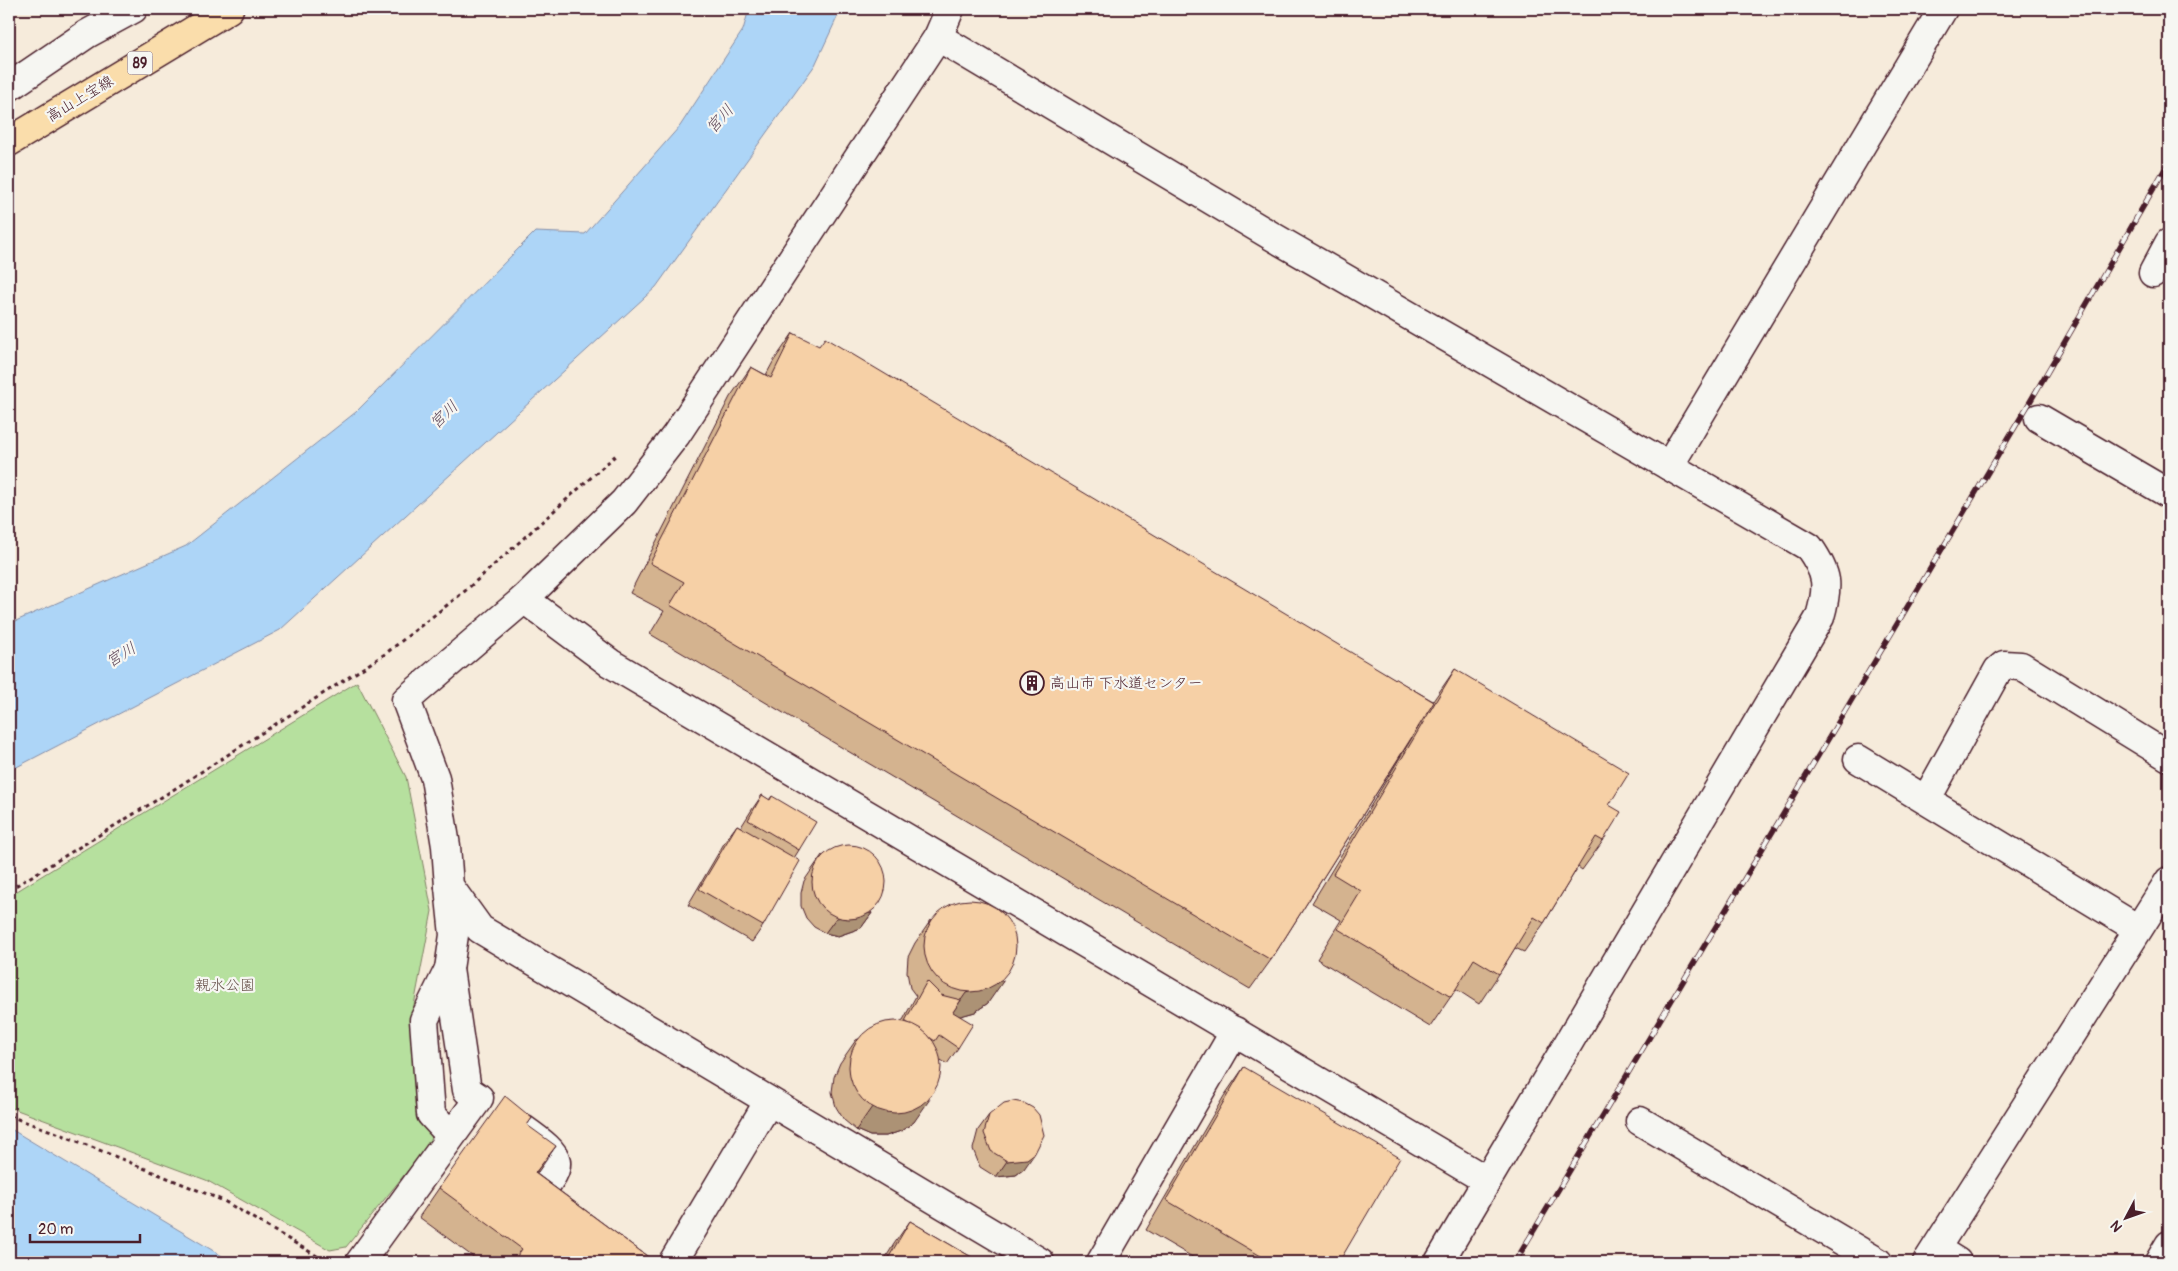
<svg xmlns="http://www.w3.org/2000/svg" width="2178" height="1271" font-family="Pangolin,'Klee One',sans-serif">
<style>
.green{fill:#b6e09e;stroke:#808064}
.water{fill:#add5f7;stroke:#858ca5}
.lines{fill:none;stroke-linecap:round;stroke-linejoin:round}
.minor-casing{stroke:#4a1f2b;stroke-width:31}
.major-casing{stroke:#4a1f2b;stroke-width:31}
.path{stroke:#4a1f2b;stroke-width:3;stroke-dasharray:4 4;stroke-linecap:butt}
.minor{stroke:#f6f6f2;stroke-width:28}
.major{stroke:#faddab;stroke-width:28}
.rail-casing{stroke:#4a1f2b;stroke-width:5.5}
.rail{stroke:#f6f6f2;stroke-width:4;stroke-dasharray:11;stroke-linecap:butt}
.wall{fill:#d4b38f;stroke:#4a1f2b}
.shaded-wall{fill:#ac9274;stroke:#4a1f2b}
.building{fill:#f6d0a6;stroke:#4a1f2b}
.labels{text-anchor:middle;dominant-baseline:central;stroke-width:4.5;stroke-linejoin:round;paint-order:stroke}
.shield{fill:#f6f6f2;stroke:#7e6067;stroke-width:1}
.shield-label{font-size:14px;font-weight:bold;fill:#4a1f2b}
.street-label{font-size:15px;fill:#4a1f2b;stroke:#f6f6f2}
.poi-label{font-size:15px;fill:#4a1f2b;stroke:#f6f6f2;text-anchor:start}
.park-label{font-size:15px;fill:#654f48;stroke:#f6f6f2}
.water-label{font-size:16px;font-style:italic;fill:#634c5e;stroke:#f6f6f2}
</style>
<rect width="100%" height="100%" fill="#f6ebdb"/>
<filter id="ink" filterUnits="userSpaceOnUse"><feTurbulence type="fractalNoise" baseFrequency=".02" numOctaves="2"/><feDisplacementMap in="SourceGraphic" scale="10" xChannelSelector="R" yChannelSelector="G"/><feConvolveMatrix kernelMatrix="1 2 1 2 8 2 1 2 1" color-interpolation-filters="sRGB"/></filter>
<g filter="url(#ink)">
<!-- green -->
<path class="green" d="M 357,682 L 406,777 L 432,911 L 411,1021 L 419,1118 L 434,1138 L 346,1247 L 330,1250 L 206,1180 L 9,1107 L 9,896 Z"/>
<!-- water -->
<g class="water">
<path d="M 749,9 L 841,9 L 815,65 L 656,287 L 280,630 L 9,771 L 9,624 L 186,546 L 356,412 L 535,232 L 585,234 L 680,126 L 743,30 Z"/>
<path d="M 9,1128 L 232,1262 L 9,1262 Z"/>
</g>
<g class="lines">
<!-- minor casing -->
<g class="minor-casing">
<g id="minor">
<path d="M 950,9 L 938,37 L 676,435 L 624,502 L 524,599 L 406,700 L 435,778 L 446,846 L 449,886 L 480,929 L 1040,1262"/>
<path d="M 938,37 L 1270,235 L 1809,547 C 1828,574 1829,585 1820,617 L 1439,1262"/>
<path d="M 9,87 L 87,34 L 133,9"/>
<path d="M 2153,273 L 2169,243"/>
<path d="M 2039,418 L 2169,494"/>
<path d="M 1669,466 L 1943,9"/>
<path d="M 524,599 L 610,663 L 1486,1180"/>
<path d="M 1858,759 L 2138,929"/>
<path d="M 1926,800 L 1998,670 L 2004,665 L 2021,666 L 2169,757"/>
<path d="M 1640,1121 L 1878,1262"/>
<path d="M 442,1126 L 431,1114 L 424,1020 L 449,969"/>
<path d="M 523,1129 C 571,1163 561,1163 530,1207"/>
<path d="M 1936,1249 L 1957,1262"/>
<path d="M 360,1262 L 479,1098 L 467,1090 L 449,969 L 454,935 L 449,887"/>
<path d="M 673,1262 L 769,1101"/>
<path d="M 1101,1262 L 1235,1031"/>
<path d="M 1927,1262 L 2169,881"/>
<path d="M 2159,1262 L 2169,1245"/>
</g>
</g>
<!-- major casing -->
<g class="major-casing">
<path id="major" d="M 9,142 L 229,9"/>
</g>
<!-- path -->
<g class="path">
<path d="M 9,890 L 165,795 L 385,654 L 465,591 L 616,455"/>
<path d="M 9,1116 L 60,1134 L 224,1201 L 327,1262"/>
</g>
<!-- minor -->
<use href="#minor" class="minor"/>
<!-- major -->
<use href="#major" class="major"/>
<!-- rail casing -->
<g class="rail-casing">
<path id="rail" d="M 1515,1262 L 2027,407 L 2169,162"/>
</g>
<!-- rail -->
<use href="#rail" class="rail"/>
</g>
<!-- wall -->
<g class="wall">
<path d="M 793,333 L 1433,701 L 1455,669 L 1609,805 L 1603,841 L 1582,870 L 1578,867 L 1544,923 L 1524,952 L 1515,948 L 1499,974 L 1479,1004 L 1456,989 L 1430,1027 L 1317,959 L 1341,920 L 1312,903 L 1419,726 L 1271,960 L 1250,989 L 650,634 L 664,611 L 630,593 L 730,397 L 751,367 L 766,375 L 773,362 Z"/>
<path d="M 762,795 L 769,800 L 772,796 L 799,850 L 794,858 L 763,926 L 752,942 L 688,905 L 726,840 L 737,825 L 741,827 L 751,811 Z"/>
<path d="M 822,855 L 872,913 L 861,928 L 838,936 L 825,933 L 814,927 L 806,918 L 801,906 L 801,893 L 804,881 Z"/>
<path d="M 931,920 L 988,1003 L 975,1012 L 960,1016 L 958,1048 L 947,1064 L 941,1060 L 914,1122 L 901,1131 L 886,1136 L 870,1136 L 856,1130 L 844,1120 L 836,1107 L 832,1092 L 834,1077 L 840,1063 L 856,1040 L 903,1020 L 916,996 L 910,988 L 907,972 L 908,957 L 915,943 Z"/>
<path d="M 1244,1067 L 1339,1262 L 1201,1262 L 1146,1230 L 1224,1096 Z"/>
<path d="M 989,1115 L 1024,1169 L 1016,1175 L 996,1177 L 980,1167 L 973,1149 L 978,1130 Z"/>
<path d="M 532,1118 L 527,1125 L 537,1174 L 655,1262 L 480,1262 L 419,1217 L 439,1188 Z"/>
<path d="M 910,1221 L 980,1262 L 883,1262 L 894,1244 Z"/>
</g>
<!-- shaded-wall -->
<g class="shaded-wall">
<path d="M 872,913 L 861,928 L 838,936 L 825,933 L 836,918 Z"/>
<path d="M 1004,980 L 988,1003 L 975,1012 L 961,1016 L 950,1016 L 966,993 Z"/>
<path d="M 930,1099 L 914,1122 L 901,1131 L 886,1136 L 870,1136 L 856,1130 L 872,1107 Z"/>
<path d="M 556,1146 L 536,1175 L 535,1173 Z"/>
<path d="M 1035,1153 L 1024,1169 L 1016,1175 L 996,1177 L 1007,1161 Z"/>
</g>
<!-- building -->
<g class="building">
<path d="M 793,333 L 819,346 L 825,338 L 1434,702 L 1271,960 L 670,605 L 684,582 L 650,563 L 751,367 L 771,378 Z"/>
<path d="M 1455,669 L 1629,773 L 1609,805 L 1621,812 L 1603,841 L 1596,837 L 1544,923 L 1534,917 L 1499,974 L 1474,959 L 1451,997 L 1338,929 L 1361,891 L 1333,874 Z"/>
<path d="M 762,795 L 770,800 L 772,796 L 816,822 L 799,850 L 748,820 Z"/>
<path d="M 737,825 L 800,861 L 763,926 L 699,889 Z"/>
<circle cx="849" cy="882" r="37"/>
<circle cx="970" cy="946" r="46"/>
<path d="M 927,981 L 941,995 L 961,1000 L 953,1012 L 973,1024 L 958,1048 L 939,1035 L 935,1041 L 905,1021 Z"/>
<circle cx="895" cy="1067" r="46"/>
<path d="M 1244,1067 L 1400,1158 L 1339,1262 L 1271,1262 L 1166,1200 Z"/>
<path d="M 505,1096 L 532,1118 L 527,1125 L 556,1146 L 535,1173 L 655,1262 L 513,1262 L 522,1249 L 439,1188 Z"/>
<path d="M 1013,1101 L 1024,1103 L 1033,1108 L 1039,1115 L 1044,1135 L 1035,1153 L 1027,1159 L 1007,1161 L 991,1151 L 984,1133 L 989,1115 L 1004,1103 Z"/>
<path d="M 910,1221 L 980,1262 L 886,1262 Z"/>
</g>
</g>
<!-- icons -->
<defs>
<g id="building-ring" transform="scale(1.25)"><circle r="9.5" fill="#f6f6f2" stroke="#4a1f2b" stroke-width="1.5"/><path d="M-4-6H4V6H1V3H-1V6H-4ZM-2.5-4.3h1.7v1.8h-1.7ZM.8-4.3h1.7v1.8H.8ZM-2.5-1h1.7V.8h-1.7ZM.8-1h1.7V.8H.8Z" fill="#4a1f2b"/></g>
</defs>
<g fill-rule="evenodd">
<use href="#building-ring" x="1032" y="683"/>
</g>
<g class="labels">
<!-- shield labels -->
<rect class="shield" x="127.5" y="51.5" width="25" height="23" rx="4"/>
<g class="shield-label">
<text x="140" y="63">89</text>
</g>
<!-- street labels -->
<g class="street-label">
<text transform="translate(80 99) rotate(-31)">高山上宝線</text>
</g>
<!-- poi labels -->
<g class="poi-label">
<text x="1050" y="683">高山市 下水道センター</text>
</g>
<!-- park labels -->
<g class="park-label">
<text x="225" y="985">親水公園</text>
</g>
<!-- water labels -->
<g class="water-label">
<text transform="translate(720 119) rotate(-48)">宮川</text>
<text transform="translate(444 415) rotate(-44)">宮川</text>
<text transform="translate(121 655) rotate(-32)">宮川</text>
</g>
</g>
<!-- margin -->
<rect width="2178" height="1271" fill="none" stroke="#f6f6f2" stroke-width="30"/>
<rect x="15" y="15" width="2148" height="1241" fill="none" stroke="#4a1f2b" stroke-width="2" filter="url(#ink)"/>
<!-- north arrow -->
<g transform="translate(2126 1218) rotate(229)" stroke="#f6f6f2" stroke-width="4" paint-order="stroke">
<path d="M0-4L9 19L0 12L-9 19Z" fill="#4a1f2b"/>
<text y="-8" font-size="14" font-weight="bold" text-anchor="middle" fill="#4a1f2b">N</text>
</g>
<!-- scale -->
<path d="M30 1234v8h110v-8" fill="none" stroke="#4a1f2b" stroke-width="2.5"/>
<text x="38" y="1234" font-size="15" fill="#4a1f2b" stroke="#f6f6f2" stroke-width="4" paint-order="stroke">20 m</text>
</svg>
